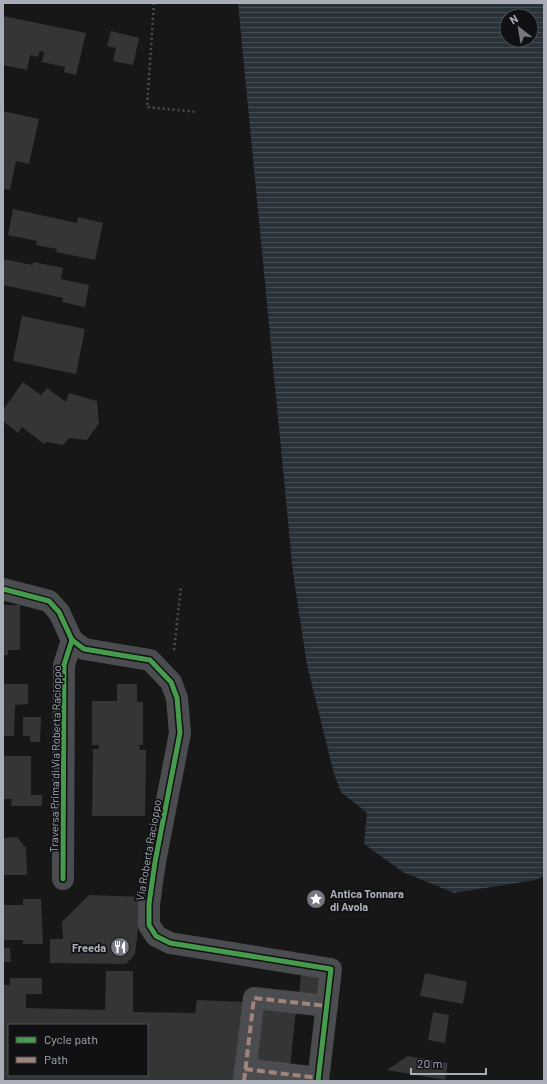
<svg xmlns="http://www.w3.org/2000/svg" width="547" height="1084" font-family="Barlow,sans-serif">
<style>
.water{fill:url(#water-rules);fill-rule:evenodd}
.building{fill:#353536;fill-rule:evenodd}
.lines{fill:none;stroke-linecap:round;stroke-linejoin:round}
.path{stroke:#4d4e52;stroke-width:2.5;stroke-dasharray:2 3;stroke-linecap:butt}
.minor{stroke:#4b4c50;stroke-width:22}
.quiet{stroke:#a18479;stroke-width:4;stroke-dasharray:8 4;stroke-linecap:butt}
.cycleway-casing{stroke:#111113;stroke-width:8}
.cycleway{stroke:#469c4c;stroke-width:5}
.labels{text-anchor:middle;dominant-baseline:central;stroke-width:3.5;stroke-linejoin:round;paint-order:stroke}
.street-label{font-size:11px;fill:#a8adb8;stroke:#111113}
.poi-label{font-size:11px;font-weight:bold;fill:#a8adb8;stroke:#111113;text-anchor:start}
</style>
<defs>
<pattern id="water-rules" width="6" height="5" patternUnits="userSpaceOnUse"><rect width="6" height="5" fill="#2a3239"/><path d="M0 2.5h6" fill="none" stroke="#464d54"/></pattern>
</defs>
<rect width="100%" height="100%" fill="#171717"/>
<!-- water -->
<path class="water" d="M 238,3 L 544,3 L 544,876 L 535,880 L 454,893 L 403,872 L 364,844 L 367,813 L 341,792 L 334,774 L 307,665 L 293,573 ZM 507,16 L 531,16 L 531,40 L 507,40 Z"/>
<!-- building -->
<g class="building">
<path d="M 3,16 L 86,33 L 76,75 L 64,72 L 65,67 L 42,62 L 44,52 L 40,51 L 38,57 L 30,55 L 27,70 L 3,65 Z"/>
<path d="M 111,31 L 139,38 L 133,65 L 113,61 L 116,48 L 107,46 Z"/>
<path d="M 3,111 L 39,119 L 29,164 L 16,161 L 10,190 L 3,189 Z"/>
<path d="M 13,209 L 77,223 L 78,217 L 103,223 L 95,260 L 56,252 L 57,249 L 36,245 L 37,241 L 8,235 Z"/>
<path d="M 3,259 L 33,265 L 33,262 L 63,268 L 61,279 L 89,285 L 85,307 L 62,302 L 63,298 L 3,285 Z"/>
<path d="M 22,316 L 85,329 L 76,374 L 13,361 Z"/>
<path d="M 23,382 L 41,395 L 47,388 L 66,402 L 69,393 L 97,401 L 99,423 L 87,440 L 69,438 L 63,445 L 46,442 L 44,444 L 22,427 L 18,433 L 3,421 L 3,410 Z"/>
<path d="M 3,605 L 20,605 L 20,650 L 8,650 L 8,655 L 3,655 Z"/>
<path d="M 3,684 L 28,684 L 28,704 L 15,705 L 14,736 L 3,736 Z"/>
<path d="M 117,684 L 137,684 L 137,702 L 143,702 L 143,745 L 139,745 L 140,750 L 146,750 L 145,816 L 92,816 L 93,749 L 99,749 L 99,745 L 92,745 L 92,701 L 117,701 Z"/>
<path d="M 23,717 L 41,717 L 40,742 L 30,742 L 30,736 L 23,736 Z"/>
<path d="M 3,756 L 31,756 L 31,795 L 42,795 L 42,806 L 11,806 L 12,799 L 3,799 Z"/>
<path d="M 17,837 L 26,848 L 27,875 L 3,875 L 3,838 Z"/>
<path d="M 89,895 L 142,897 L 135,954 L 126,964 L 50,963 L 50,939 L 63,939 L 62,922 Z"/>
<path d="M 23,899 L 41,899 L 43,944 L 23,944 L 23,940 L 3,940 L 3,905 L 23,905 Z"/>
<path d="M 3,948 L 10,948 L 11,962 L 3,962 Z"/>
<path d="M 106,971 L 133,971 L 133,1012 L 195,1013 L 197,1000 L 247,1002 L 238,1081 L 3,1081 L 3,985 L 10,985 L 10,978 L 42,978 L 42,994 L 26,994 L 26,1008 L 105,1010 ZM 9,1025 L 147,1025 L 147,1075 L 9,1075 Z"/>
<path d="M 425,973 L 467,982 L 463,1004 L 420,996 Z"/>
<path d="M 301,975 L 321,977 L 317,998 L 299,996 Z"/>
<path d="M 259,1005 L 296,1009 L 290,1068 L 252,1064 Z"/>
<path d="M 433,1012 L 449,1015 L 445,1043 L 428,1040 Z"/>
<path d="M 408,1056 L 448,1063 L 445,1080 L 387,1070 Z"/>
</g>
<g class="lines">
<!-- path -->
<g class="path">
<path d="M 154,3 L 147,107 L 197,112"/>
<path d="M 174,650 L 181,586"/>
</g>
<!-- minor -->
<g class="minor">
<path d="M 3,589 L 49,601 L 59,612 L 72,640 L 84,649 L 150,660 L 171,682 L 177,698 L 180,733 L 155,862 L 149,904 L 149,925 L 156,936 L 170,943 L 331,969 L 318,1081"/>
<path d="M 63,879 L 64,665 L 72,640"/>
<path d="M 245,1069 L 318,1078"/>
<path d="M 244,1081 L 254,998 L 327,1006"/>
</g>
<!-- quiet -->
<g class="quiet">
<path d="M 245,1069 L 318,1078"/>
<path d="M 244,1081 L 254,998 L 327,1006"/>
</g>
<!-- cycleway casing -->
<g class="cycleway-casing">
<g id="cycleway">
<path d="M 3,589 L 49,601 L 59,612 L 72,640 L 84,649 L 150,660 L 171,682 L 177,698 L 180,733 L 155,862 L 149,904 L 149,925 L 156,936 L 170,943 L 331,969 L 318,1081"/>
<path d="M 63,879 L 64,665 L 72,640"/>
</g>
</g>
<!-- cycleway -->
<use href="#cycleway" class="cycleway"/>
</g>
<!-- icons -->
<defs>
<g id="sight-disc" transform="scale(1)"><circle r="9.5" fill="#757880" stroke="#111113"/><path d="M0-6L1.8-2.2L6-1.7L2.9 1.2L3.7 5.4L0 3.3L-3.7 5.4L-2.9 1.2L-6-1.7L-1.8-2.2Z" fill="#fff"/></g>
<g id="restaurant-disc" transform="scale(1)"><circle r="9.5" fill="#757880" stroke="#111113"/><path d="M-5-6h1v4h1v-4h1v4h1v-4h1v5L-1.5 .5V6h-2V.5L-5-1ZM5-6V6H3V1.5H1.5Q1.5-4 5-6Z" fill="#fff"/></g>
</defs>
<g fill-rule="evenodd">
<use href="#sight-disc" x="316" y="899"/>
<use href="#restaurant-disc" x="120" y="947"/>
</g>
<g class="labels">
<!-- street labels -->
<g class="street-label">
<text transform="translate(55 759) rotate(-89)">Traversa Prima di Via Roberta Racioppo</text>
<text transform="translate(148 850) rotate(-80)">Via Roberta Racioppo</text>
</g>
<!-- poi labels -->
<g class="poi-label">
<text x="330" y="893">Antica Tonnara<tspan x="330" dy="13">di Avola</tspan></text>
<text x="106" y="947" text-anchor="end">Freeda</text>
</g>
</g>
<!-- border -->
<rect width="547" height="1084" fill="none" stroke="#a8adb8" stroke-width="8"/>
<!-- legend -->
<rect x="8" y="1024" width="140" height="52" fill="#111113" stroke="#4d4f55"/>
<rect x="16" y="1037" width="20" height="6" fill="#469c4c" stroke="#4d4f55"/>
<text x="44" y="1044" font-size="12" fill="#a8adb8">Cycle path</text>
<rect x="16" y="1057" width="20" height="6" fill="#a18479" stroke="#4d4f55"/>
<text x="44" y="1064" font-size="12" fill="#a8adb8">Path</text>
<!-- north arrow -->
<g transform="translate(519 28) rotate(329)"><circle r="19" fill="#111113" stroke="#4d4f55"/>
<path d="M0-3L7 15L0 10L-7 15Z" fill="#757880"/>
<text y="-6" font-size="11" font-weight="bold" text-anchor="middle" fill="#a8adb8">N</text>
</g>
<!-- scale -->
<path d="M411 1068v6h75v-6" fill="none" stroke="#a8adb8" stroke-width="2"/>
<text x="417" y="1068" font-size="12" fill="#a8adb8" stroke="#111113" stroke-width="3" paint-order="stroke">20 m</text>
</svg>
